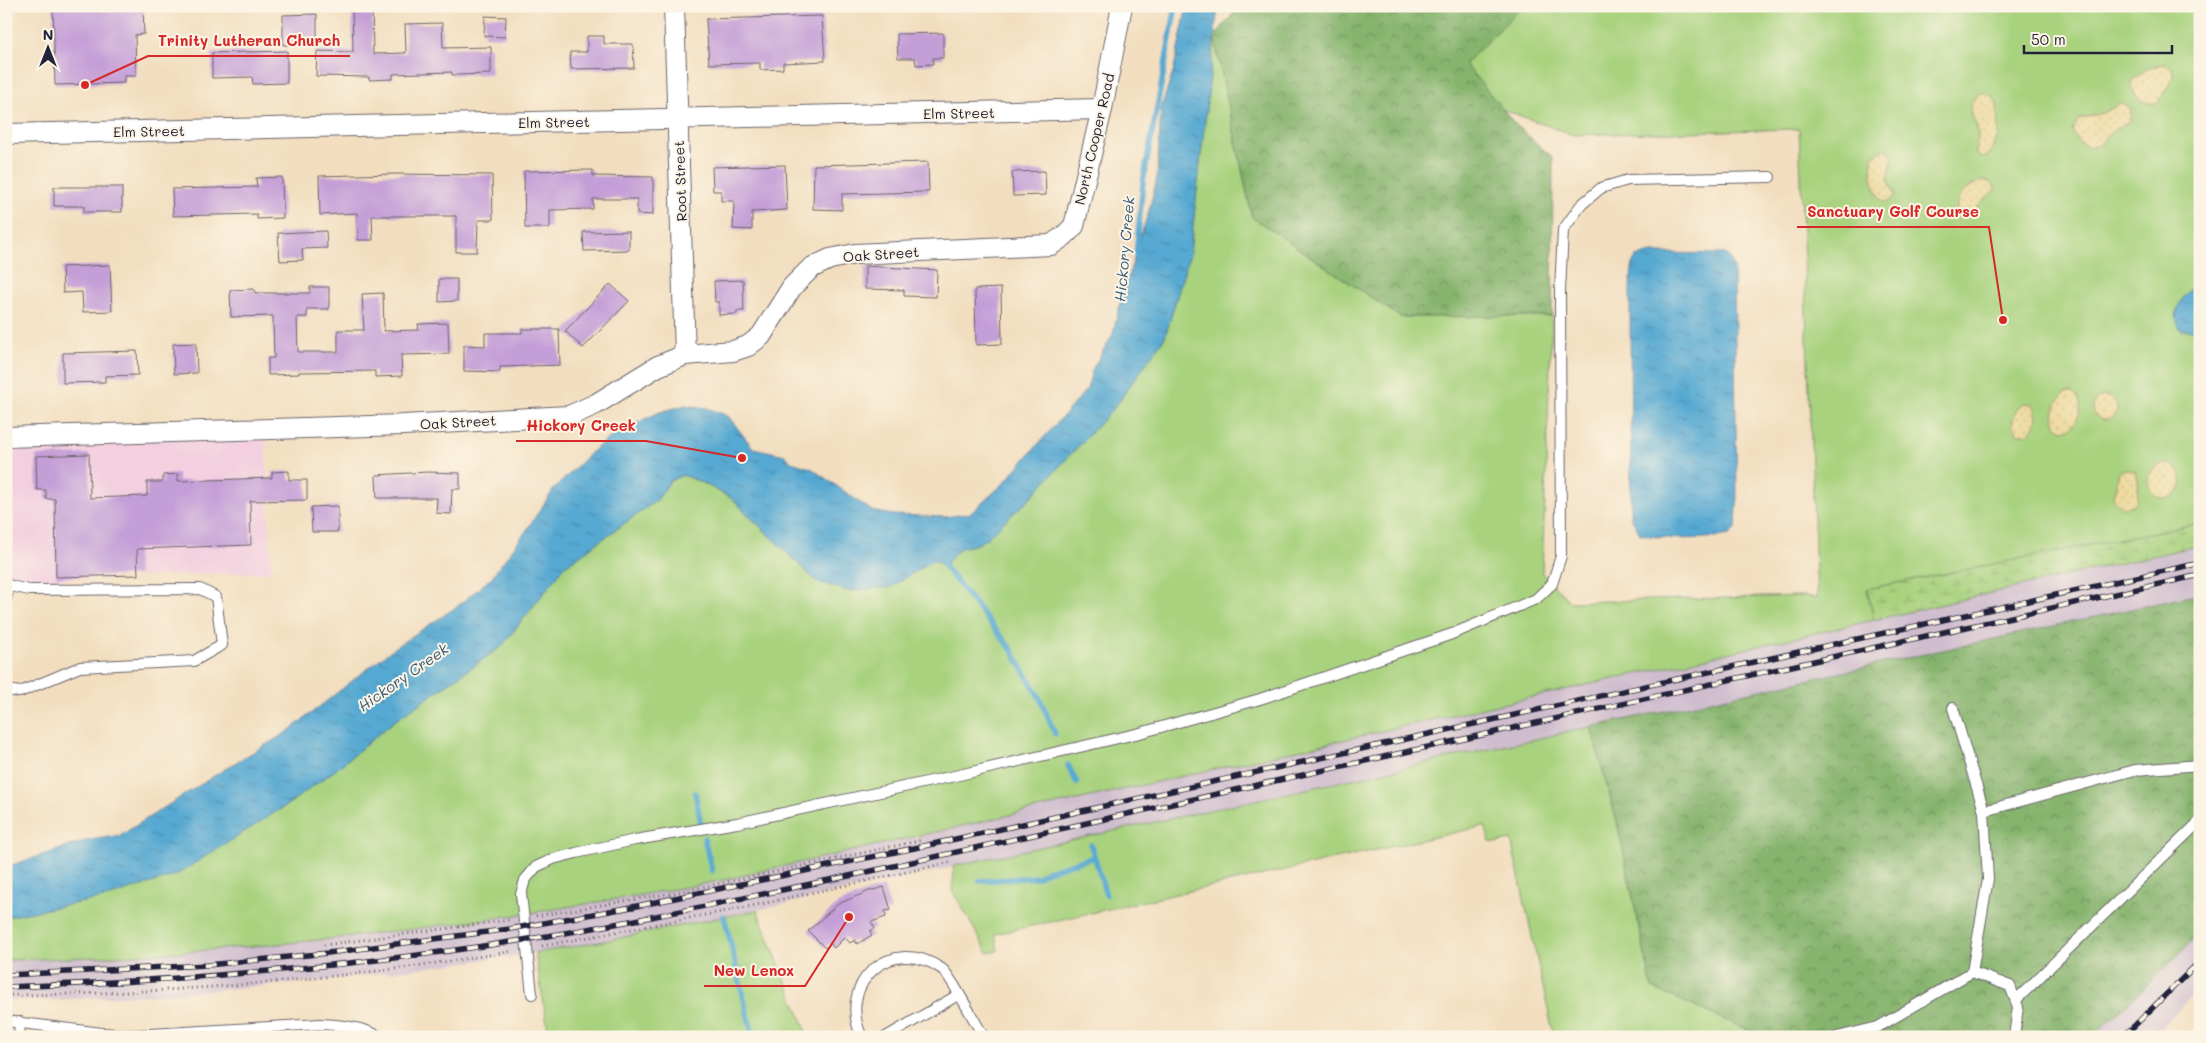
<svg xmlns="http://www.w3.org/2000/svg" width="2206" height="1043" font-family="Mali,sans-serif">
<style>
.built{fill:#f3cfdf}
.industrial{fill:#cfbdce}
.grass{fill:#a8d27e;stroke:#657a5c}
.forest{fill:url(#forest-crowns);stroke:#546b54}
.wetland{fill:url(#wetland-marsh);stroke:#657a5c}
.sand{fill:url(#sand-dots);stroke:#887e6c}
.water{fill:url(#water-ripples);stroke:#3c6686}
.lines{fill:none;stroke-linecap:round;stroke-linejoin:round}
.stream{stroke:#57a9d2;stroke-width:5.5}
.building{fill:#c49ed7}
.service-casing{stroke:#6b6469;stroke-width:12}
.minor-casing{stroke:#6b6469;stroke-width:22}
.path{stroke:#6b6469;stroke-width:3;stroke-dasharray:1 4;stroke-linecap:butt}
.service{stroke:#fff;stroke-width:10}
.minor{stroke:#fff;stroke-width:20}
.rail-casing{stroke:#22223b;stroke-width:5.5}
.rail{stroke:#fcf5e5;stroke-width:4;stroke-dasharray:11;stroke-linecap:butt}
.labels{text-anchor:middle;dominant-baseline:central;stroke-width:4;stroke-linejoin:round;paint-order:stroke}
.street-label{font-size:14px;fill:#22223b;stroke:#fcf5e5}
.water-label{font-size:15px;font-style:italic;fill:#375877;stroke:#fcf5e5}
.leader{fill:none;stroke:#d62828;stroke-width:2}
.callout-dot{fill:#d62828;stroke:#fcf5e5;stroke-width:2}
.callout-label{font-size:15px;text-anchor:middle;font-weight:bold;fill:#d62828;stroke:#fcf5e5;stroke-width:4;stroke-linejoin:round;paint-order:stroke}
</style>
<defs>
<pattern id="forest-crowns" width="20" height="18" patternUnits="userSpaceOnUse" patternTransform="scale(1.25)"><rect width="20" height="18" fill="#86b46d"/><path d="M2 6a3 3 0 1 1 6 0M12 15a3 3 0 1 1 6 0" fill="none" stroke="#6d925b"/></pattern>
<pattern id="wetland-marsh" width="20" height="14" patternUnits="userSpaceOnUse" patternTransform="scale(1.25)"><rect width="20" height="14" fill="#a8d27e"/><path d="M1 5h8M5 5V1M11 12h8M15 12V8" fill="none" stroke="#90b46e"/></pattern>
<pattern id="sand-dots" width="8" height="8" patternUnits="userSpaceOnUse" patternTransform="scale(1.25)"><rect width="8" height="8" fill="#eeda9e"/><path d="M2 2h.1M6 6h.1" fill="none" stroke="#ccbb89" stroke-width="1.8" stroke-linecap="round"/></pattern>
<pattern id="water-ripples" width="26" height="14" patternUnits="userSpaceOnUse" patternTransform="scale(1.25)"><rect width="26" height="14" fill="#57a9d2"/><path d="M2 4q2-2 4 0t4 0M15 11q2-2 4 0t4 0" fill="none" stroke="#4889ac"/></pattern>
</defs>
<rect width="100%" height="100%" fill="#fcf5e5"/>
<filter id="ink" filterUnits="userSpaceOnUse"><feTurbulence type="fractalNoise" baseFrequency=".02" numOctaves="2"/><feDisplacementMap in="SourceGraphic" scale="10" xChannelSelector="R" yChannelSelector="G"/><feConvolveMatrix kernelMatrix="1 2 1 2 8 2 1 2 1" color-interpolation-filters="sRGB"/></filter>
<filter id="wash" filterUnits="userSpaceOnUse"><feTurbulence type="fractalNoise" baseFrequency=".0096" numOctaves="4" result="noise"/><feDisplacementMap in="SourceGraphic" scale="20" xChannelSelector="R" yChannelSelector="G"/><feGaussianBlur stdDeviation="1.12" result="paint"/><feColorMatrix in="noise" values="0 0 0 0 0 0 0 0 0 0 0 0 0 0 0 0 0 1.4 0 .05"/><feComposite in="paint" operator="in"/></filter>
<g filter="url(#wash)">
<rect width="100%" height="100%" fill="#f2debf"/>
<!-- built -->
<path class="built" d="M 265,431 L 271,572 L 6,581 L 6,440 Z"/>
<!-- industrial -->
<g class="industrial">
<path d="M 2200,545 L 2200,594 L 757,910 L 610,940 L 535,953 L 322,981 L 164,994 L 54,1000 L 6,1000 L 6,943 L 1325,740 L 1612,678 Z"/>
<path d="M 2200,934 L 2200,987 L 2152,1037 L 2093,1037 Z"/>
</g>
<!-- grass -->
<g class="grass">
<path d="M 1506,6 L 2200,6 L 2200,525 L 1867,589 L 1874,620 L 714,882 C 480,925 244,955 6,960 L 6,917 L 48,907 L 287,805 L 334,771 L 393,722 L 501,647 L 565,566 L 657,500 L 670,481 L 683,475 L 703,483 L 731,498 L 817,582 L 891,587 L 933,560 L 944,566 L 960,548 L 978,544 L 1027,501 L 1114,408 L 1165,337 L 1190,252 L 1214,37 L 1252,217 L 1400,317 L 1552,316 L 1542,573 L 1570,602 L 1804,596 L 1817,598 L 1799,129 L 1573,135 L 1485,103 L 1465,64 Z"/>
<path d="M 1591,727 L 1617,822 L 1652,988 L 1764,1037 L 1554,1037 L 1511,840 L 1495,843 L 1490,842 L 1485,826 L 995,934 L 998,951 L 988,953 L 952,890 L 954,874 L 953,866 Z"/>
<path d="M 757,910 L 808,1035 L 801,1037 L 508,1037 L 535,1034 L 548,1029 L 535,953 L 610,940 Z"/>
</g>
<!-- forest -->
<g class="forest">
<path d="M 1240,6 L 1523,6 L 1465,64 L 1515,124 L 1553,158 L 1552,316 L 1400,317 L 1252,217 L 1214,37 Z"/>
<path d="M 2200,594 L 2200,934 L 2093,1037 L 1764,1037 L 1652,988 L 1617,822 L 1591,727 Z"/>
</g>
<!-- wetland -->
<path class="wetland" d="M 2200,523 L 2200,545 L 1874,620 L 1867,589 Z"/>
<!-- sand -->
<g class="sand">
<path d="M 2163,64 L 2172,68 L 2174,77 L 2157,104 C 2142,104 2131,96 2132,81 L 2147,68 Z"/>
<path d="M 1983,93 L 1992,96 L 1997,104 L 1998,136 L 1989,155 L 1983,158 L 1977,156 C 1973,147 1980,141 1978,132 C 1976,122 1970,114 1970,104 L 1978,94 Z"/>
<path d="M 2120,103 L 2128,107 L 2131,111 L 2130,120 L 2111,132 L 2099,145 L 2089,148 L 2078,141 L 2072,131 L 2079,119 L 2103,113 Z"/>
<path d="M 1884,149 L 1888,150 L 1893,157 L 1888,179 L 1895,195 L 1888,202 L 1882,201 C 1873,190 1869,170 1873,156 Z"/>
<path d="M 1982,181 C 1989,181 1994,183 1995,190 L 1979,205 L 1971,215 L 1957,212 C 1954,196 1969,185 1982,181 Z"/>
<path d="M 2065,393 L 2072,393 L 2077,396 C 2084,408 2079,419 2070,429 L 2062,430 L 2056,426 C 2052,415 2056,401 2065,393 Z"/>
<circle cx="2105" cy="408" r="12"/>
<path d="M 2023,403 L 2032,404 C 2042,416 2036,437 2018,434 L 2012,424 L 2015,412 Z"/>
<circle cx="2165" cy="481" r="17"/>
<path d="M 2124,469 L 2135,471 C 2140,481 2139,494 2135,505 L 2122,507 L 2113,498 L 2119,472 Z"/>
</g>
<!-- water -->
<g class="water">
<path d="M 1187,6 L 1218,6 L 1190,252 L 1165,337 L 1114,408 L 1027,501 L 988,537 L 978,544 L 960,548 L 944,566 L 933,560 L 891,587 L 849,591 L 817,582 L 731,498 L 703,483 L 683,475 L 670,481 L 657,500 L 565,566 L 501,647 L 393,722 L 334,771 L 287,805 L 176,875 L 104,898 L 6,917 L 6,867 L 85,841 L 121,835 L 233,764 L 286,733 L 394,648 L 458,606 L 491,578 L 526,531 L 554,489 L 590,453 L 619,431 L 660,412 L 686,405 L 707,408 L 728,416 L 753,448 L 785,455 L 791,462 L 811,468 L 872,511 L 893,515 L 946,517 L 971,513 L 1002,485 L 1087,389 L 1093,368 L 1113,334 L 1120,303 L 1150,207 L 1157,178 L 1161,108 L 1173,73 Z"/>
<path d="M 1652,253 L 1725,254 L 1730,258 L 1734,268 L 1737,504 L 1736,529 L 1730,535 C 1701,540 1668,540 1640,534 L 1631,517 L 1630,286 L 1633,262 L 1636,257 Z"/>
<path d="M 2200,281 L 2200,330 L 2181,330 C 2168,311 2185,293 2200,281 Z"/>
</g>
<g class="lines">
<!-- stream -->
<g class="stream">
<path d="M 1136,256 L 1143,182 L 1176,6"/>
<path d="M 944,566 L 1012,650 L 1040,699 L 1055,734"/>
<path d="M 1068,765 L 1077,783"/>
<path d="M 695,793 L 701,824"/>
<path d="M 704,838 L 712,871"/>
<path d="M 1091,845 L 1106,895"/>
<path d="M 979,881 L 1038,877 L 1047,871 L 1094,857"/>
<path d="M 724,916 L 753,1037"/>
</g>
</g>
<g id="blocks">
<!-- building -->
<g class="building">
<path d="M 53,6 L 143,6 L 144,34 L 135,35 L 136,76 L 124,76 L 124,83 L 55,85 Z"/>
<path d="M 352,6 L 372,6 L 373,54 L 406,53 L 405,24 L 442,23 L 443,48 L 491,47 L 491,74 L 452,75 L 452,72 L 393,74 L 393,79 L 369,80 L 369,77 L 316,76 L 317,51 L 353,52 Z"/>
<path d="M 317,14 L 317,45 L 283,45 L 283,15 Z"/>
<path d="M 485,16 L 506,17 L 505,37 L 484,36 Z"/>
<path d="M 822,16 L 825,61 L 783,63 L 783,69 L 760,70 L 760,63 L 709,64 L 706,19 Z"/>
<path d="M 943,33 L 943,58 L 933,58 L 933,64 L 916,65 L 915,58 L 898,58 L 897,34 Z"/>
<path d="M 587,36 L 604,36 L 604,44 L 633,44 L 634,68 L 571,69 L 570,52 L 587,52 Z"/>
<path d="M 287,51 L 287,83 L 253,84 L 252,77 L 212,78 L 212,53 Z"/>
<path d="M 928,162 L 929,192 L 842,194 L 842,210 L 813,209 L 814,165 Z"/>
<path d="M 785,165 L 787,210 L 752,212 L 752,230 L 733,229 L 734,201 L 721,201 L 721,191 L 713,191 L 712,167 Z"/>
<path d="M 593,170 L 593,176 L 653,177 L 653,215 L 637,214 L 637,199 L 593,199 L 593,209 L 550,210 L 550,228 L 525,228 L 524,171 Z"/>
<path d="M 1045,171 L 1046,195 L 1013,196 L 1012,172 Z"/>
<path d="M 394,174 L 492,175 L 493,220 L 478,220 L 477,252 L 456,252 L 456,216 L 372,216 L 373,240 L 358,240 L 357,213 L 320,215 L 319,176 Z"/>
<path d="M 282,177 L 283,218 L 257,219 L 257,214 L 173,216 L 172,189 L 257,187 L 256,178 Z"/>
<path d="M 54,187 L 122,187 L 122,212 L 84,212 L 84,206 L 54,206 Z"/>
<path d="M 326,231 L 327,248 L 302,249 L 303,260 L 280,261 L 278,233 Z"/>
<path d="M 629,231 L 629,250 L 584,251 L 583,232 Z"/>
<path d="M 110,265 L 112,311 L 83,312 L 82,292 L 63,293 L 62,267 Z"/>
<path d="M 865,266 L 937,270 L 936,297 L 904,296 L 904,290 L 865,289 Z"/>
<path d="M 439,279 L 457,279 L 457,301 L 439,302 Z"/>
<path d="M 743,280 L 744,311 L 737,311 L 737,314 L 719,315 L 719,302 L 715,302 L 714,281 Z"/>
<path d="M 610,284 L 629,301 L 583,348 L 565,331 Z"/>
<path d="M 310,287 L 329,287 L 329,309 L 307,309 L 307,317 L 297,317 L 298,352 L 338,352 L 338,330 L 364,330 L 362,294 L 383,293 L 384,331 L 419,330 L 418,324 L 448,323 L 449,354 L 401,355 L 402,376 L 375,377 L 375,371 L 299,372 L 299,374 L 268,375 L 268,358 L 274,358 L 273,316 L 231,317 L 230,290 L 254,289 L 255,293 L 310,293 Z"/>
<path d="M 1001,288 L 1002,344 L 976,345 L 975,289 Z"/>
<path d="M 522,329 L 559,329 L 560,365 L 500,367 L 500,372 L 464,371 L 464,345 L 485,346 L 485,333 L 522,333 Z"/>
<path d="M 196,343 L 197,373 L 174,374 L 173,344 Z"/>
<path d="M 137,351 L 138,375 L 105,376 L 105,382 L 63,383 L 63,353 Z"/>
<path d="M 89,454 L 90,498 L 147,496 L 147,482 L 163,482 L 163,475 L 178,474 L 178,481 L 272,478 L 272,472 L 289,471 L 289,480 L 307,480 L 307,500 L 250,501 L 251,545 L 137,549 L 138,575 L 56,577 L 55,499 L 46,499 L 46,490 L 37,490 L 36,456 Z"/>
<path d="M 428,472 L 460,473 L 460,489 L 452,489 L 451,514 L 436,513 L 437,498 L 377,498 L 376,475 Z"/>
<path d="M 338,506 L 338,532 L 312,532 L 311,507 Z"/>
<path d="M 884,887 L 891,910 L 885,911 L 886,917 L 871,922 L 875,928 L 870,931 L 872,935 L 857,944 L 855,940 L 850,943 L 845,937 L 834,948 L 830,943 L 825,948 L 808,931 L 838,904 L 869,891 Z"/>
</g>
</g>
</g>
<g filter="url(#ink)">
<use href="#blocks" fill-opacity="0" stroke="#6b6469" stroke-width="1"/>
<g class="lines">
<!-- service casing -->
<g class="service-casing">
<g id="service">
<path d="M 6,585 L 29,590 L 200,589 L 216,597 L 222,645 L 194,661 L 80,667 L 20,692 L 6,690"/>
<path d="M 6,600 L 9,585"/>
<path d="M 1953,708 L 1984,811 L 1988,879 L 1972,972"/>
<path d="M 1984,811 L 2135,770 L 2200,765"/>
<path d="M 532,994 L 521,894 L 525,880 L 536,867 L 553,859 L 576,853 L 635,840 L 737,823 L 959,775 L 1140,733 L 1260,699 L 1452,634 L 1536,599 L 1552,584 L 1561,556 L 1560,291 L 1563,230 L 1581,205 L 1601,188 L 1628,180 L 1770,177"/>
<path d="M 2016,1000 L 2200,821"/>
<path d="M 6,1021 L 102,1033 L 133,1035 L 320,1024 C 342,1025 362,1027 381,1037"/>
<path d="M 19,1037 L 20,1022"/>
<path d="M 862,1037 C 836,984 891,933 942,969 C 949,973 977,1026 984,1037"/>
<path d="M 886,1037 L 958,995"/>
<path d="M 1837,1037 L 1878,1027 L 1972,972 L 2010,986 L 2018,1007 L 2014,1037"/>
</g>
</g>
<!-- minor casing -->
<g class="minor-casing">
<g id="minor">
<path d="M 674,6 L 685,355"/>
<path d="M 6,134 L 1102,109"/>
<path d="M 6,437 L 403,425 L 569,416 L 596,404 L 658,366 L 685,355 L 733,351 L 748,346 L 761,336 L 792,287 L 811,268 L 830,259 L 855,254 L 1051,245 L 1064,236 L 1074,226 L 1102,109 L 1122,6"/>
</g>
</g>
<!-- path -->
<g class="path">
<path d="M 536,916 L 685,891 L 923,840"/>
<path d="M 324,945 L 510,920"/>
<path d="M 542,946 L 747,907 L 952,862"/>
<path d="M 6,995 C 172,994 350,979 513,951"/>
</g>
<!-- service -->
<use href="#service" class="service"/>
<!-- minor -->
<use href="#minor" class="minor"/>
<!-- rail casing -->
<g class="rail-casing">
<g id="rail">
<path d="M 6,975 L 208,965 L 328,953 L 510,929 L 632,907 L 924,846 L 2200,563"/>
<path d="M 6,987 C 175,981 343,968 510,942 C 627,924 743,898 858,874 L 2200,575"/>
<path d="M 2123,1037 L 2200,961"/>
</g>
</g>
<!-- rail -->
<use href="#rail" class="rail"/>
</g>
</g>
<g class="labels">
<!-- street labels -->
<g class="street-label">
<text transform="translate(959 113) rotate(-1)">Elm Street</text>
<text transform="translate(554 122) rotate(-1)">Elm Street</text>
<text transform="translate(149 131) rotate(-1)">Elm Street</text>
<text transform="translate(1094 139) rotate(-77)">North Cooper Road</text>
<text transform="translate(680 181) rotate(-92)">Root Street</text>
<text transform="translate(881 254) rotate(-4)">Oak Street</text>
<text transform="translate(458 422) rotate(-3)">Oak Street</text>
</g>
<!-- water labels -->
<g class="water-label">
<text transform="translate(1124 249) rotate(-85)">Hickory Creek</text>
<text transform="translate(403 677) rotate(-35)">Hickory Creek</text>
</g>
</g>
<!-- callouts -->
<path class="leader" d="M85 85L148 56H350M2003 320L1989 227H1797M742 458L646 441H516M849 917L805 986H704"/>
<g class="callout-dot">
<circle cx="85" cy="85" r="5"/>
<circle cx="2003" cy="320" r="5"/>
<circle cx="742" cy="458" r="5"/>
<circle cx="849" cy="917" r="5"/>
</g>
<g class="callout-label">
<text x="249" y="46">Trinity Lutheran Church</text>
<text x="1893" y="217">Sanctuary Golf Course</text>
<text x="581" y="431">Hickory Creek</text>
<text x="754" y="976">New Lenox</text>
</g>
<!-- margin -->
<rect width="2206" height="1043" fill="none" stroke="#fcf5e5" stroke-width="25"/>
<!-- north arrow -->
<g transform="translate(48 48)" stroke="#fcf5e5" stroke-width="4" paint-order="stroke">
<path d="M0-4L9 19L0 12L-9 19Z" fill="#22223b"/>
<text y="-8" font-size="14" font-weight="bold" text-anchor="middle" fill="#22223b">N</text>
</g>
<!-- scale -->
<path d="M2024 45v8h148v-8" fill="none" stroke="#22223b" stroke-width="2.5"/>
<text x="2031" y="45" font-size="15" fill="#22223b" stroke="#fcf5e5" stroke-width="4" paint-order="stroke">50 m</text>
</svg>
